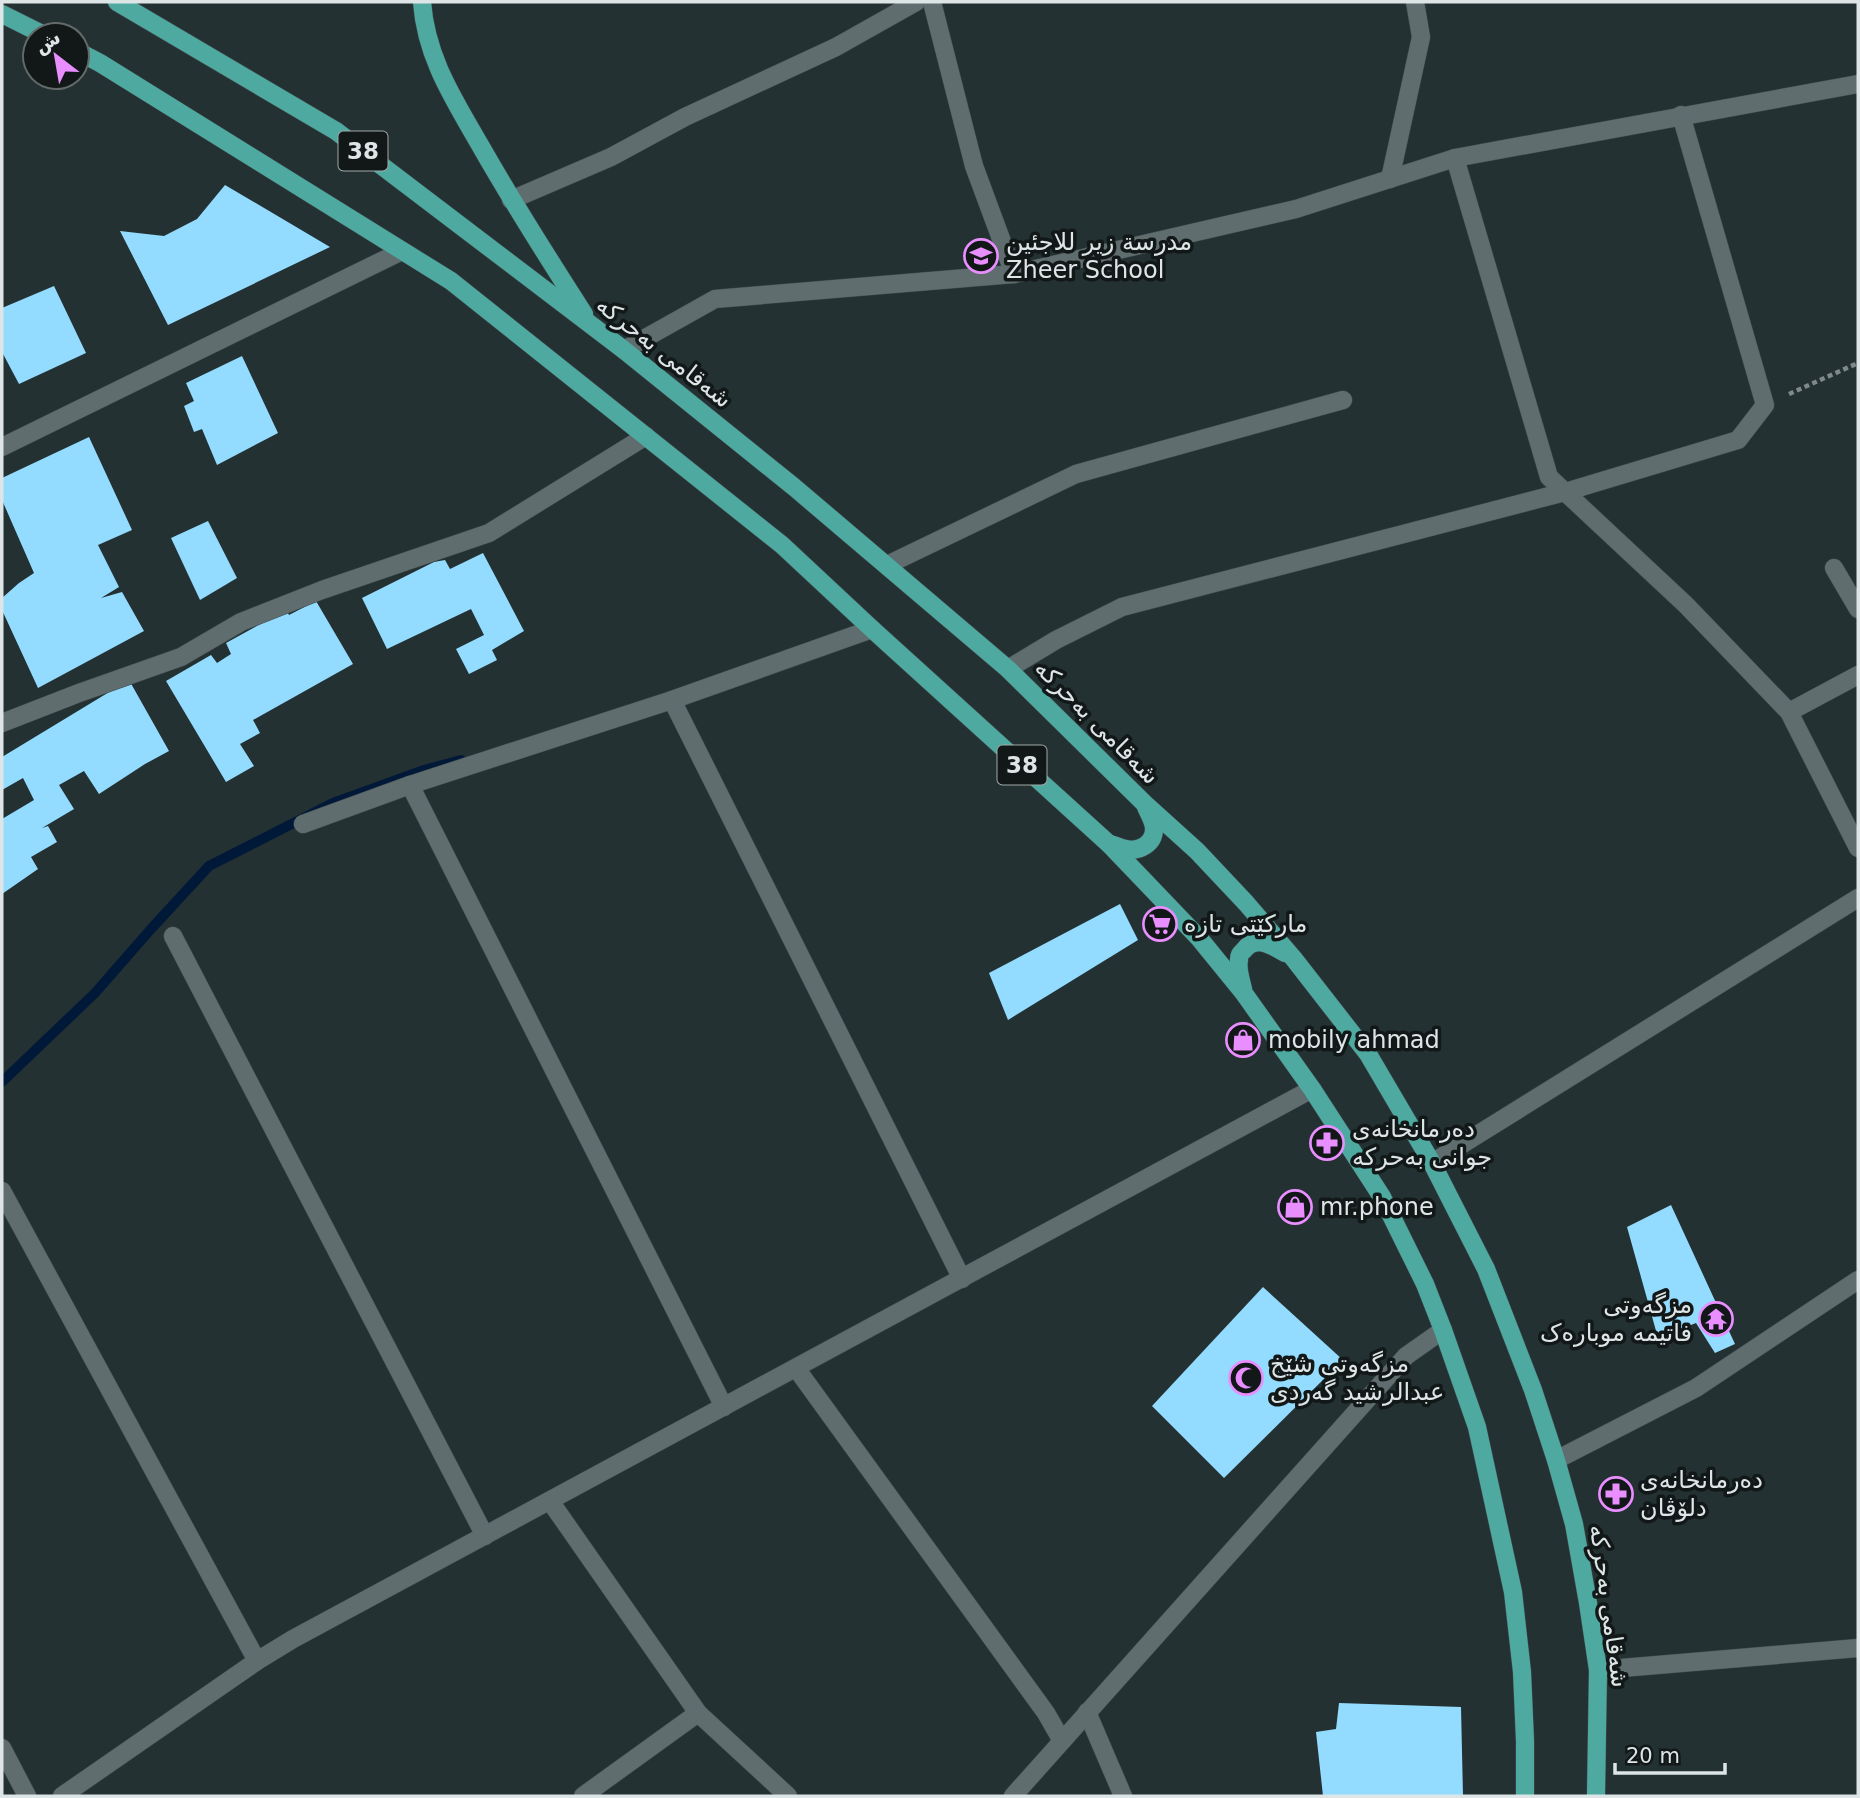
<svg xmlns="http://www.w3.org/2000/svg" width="1860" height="1798" font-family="'DejaVu Sans','Noto Sans Arabic',sans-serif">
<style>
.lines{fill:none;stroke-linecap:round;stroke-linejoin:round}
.stream{stroke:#001938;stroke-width:10}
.building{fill:#94dcff}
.street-casing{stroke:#434e4f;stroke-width:19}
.primary-casing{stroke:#434e4f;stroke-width:19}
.path{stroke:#7f898b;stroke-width:4.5;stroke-dasharray:5 3.5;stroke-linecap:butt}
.street{stroke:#5f6d6f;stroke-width:18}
.primary{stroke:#4eaaa1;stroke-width:18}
.labels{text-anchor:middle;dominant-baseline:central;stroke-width:7;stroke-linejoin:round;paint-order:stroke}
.shield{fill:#121818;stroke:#a0a8a8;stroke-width:2}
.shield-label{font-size:23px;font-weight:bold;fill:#dde5e6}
.poi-label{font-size:24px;fill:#dde5e6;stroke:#121818;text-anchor:start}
.street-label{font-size:24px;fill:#dde5e6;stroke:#121818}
</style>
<rect width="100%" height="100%" fill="#243133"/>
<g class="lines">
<!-- stream -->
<path class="stream" d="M 2,1082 L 95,993 L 151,929 L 209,866 L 333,803 L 424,770 L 461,760"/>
</g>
<!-- building -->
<g class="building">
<path d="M 225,185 L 330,247 L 168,325 L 120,231 L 164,236 L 197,219 Z"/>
<path d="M 54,286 L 86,353 L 19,384 L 2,352 L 2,308 Z"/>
<path d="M 242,356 L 278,433 L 217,465 L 202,429 L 194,432 L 184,406 L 194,401 L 186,383 Z"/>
<path d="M 89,437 L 132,530 L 98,545 L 119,587 L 101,598 L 122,592 L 144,631 L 38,688 L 2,610 L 2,598 L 19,583 L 34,573 L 2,500 L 2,478 Z"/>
<path d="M 208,521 L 237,578 L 200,600 L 171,538 Z"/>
<path d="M 483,553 L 524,631 L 492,650 L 497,660 L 469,674 L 456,649 L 484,635 L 471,609 L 387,649 L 362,598 L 434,562 L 445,560 L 450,569 Z"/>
<path d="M 316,601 L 353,664 L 253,720 L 260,733 L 240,744 L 254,766 L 226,782 L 166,681 L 211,655 L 217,663 L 231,654 L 226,643 L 286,610 L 289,615 Z"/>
<path d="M 129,680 L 169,751 L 145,764 L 99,794 L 84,771 L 59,785 L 74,809 L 42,828 L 48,826 L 57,842 L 31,857 L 38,869 L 2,894 L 2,819 L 34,800 L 23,778 L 2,790 L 2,757 Z"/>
<path d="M 1120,904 L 1138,940 L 1008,1020 L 989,973 Z"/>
<path d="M 1671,1205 L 1735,1344 L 1715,1353 L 1696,1323 L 1658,1338 L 1627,1227 Z"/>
<path d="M 1263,1287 L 1343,1360 L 1224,1478 L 1152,1406 Z"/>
<path d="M 1339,1703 L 1461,1707 L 1463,1796 L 1323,1796 L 1316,1732 L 1336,1729 Z"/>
</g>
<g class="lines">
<!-- street casing -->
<g class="street-casing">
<g id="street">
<path d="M 932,2 L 974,166 L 1014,274"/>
<path d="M 1455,158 L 1549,477 L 1686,605 L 1789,712 L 1858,848"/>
<path d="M 1390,179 L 1421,37 L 1415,2"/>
<path d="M 511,200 L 611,157 L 685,117 L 836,47 L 916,2"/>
<path d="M 624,350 L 715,299 L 1014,274 L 1296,209 L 1455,158 L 1858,84"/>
<path d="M 2,447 L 402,251"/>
<path d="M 887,565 L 1076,474 L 1343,400"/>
<path d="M 1834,568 L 1858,609"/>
<path d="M 1008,669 L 1056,640 L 1122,607 L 1565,492 L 1738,440 L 1765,405 L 1681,115"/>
<path d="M 672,700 L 962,1279"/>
<path d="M 1789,712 L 1858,675"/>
<path d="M 2,723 L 79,693 L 181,657 L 241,622 L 322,590 L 489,533 L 646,436"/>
<path d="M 410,785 L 724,1407"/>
<path d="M 303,824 L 410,785 L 672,700 L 872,629"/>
<path d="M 173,936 L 485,1536"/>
<path d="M 1432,1163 L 1858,898"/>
<path d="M 2,1191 L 257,1661"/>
<path d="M 796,1368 L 1046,1713 L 1062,1741"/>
<path d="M 1556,1460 L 1696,1388 L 1858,1280"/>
<path d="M 550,1501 L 698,1713 L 788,1796"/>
<path d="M 1598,1670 L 1858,1648"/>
<path d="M 1087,1712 L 1123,1796"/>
<path d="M 2,1748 L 27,1796"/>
<path d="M 62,1796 L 257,1661 L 293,1639 L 1312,1089"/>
<path d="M 583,1796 L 698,1713"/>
<path d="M 1013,1796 L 1406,1356 L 1443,1330"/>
</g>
</g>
<!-- primary casing -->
<g class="primary-casing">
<g id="primary">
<path d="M 117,2 L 336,131 L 624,350 L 794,487 L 1008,669 L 1145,804 L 1197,851 L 1246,903 L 1294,959 L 1368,1054 L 1432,1163 L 1486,1269 L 1533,1390 L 1556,1460 L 1574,1524 L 1588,1603 L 1598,1670 L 1596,1796"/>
<path d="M 422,2 C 426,57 453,98 480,145 C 513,203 548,258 584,314"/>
<path d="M 2,14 L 44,35"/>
<path d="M 77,51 L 100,63 L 451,281 L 782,545 L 872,629 L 1109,844 L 1199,938 L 1243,992 L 1312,1089 L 1382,1197 L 1425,1284 L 1443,1330 L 1477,1427 L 1513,1592 L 1522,1672 L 1525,1741 L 1525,1796"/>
<path d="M 1109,844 C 1115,845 1120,848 1126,849 C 1139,852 1154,844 1154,829 C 1154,822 1149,814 1146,807"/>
<path d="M 1243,989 C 1241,980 1237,969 1239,960 C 1239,955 1240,954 1244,950 C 1256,935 1271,945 1285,953"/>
</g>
</g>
<!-- path -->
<path class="path" d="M 1789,394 L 1858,363"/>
<!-- street -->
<use href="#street" class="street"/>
<!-- primary -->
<use href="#primary" class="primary"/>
</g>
<!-- icons -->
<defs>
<g id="school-ring" transform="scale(1.75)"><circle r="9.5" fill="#121818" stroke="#e98efe" stroke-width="1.5"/><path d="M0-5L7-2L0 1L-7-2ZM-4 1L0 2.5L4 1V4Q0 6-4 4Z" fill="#e98efe"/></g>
<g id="supermarket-ring" transform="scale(1.75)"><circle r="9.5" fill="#121818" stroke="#e98efe" stroke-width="1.5"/><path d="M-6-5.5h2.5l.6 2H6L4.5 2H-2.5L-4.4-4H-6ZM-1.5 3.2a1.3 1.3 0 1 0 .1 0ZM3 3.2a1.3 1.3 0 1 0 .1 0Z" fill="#e98efe"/></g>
<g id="shop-ring" transform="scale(1.75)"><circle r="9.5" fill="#121818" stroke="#e98efe" stroke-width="1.5"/><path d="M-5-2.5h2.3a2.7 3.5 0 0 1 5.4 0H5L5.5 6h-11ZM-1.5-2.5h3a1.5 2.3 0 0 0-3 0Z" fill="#e98efe"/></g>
<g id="pharmacy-ring" transform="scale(1.75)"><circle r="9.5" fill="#121818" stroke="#e98efe" stroke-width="1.5"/><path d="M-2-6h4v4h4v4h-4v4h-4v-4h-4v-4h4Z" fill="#e98efe"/></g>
<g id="temple-ring" transform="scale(1.75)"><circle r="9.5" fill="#121818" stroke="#e98efe" stroke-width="1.5"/><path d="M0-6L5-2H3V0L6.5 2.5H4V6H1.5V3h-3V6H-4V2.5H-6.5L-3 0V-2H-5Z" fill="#e98efe"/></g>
<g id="mosque-ring" transform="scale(1.75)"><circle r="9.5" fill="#121818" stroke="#e98efe" stroke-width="1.5"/><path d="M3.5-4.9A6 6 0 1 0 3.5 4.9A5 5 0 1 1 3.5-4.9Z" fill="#e98efe"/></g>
</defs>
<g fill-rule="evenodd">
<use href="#school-ring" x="981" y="256"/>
<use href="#supermarket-ring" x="1160" y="924"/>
<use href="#shop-ring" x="1243" y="1040"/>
<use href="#pharmacy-ring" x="1327" y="1143"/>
<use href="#shop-ring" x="1295" y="1207"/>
<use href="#temple-ring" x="1716" y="1319"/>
<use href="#mosque-ring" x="1246" y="1378"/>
<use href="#pharmacy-ring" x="1616" y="1494"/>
</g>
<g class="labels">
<!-- shield labels -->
<g class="shield">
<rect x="338.5" y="131.5" width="49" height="39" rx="5"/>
<rect x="997.5" y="745.5" width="49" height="39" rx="5"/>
</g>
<g class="shield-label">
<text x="363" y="151">38</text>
<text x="1022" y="765">38</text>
</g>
<!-- poi labels -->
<g class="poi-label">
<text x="1006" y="242">مدرسة زير للاجئين<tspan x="1006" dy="28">Zheer School</tspan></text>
<text x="1184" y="924">مارکێتی تازە</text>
<text x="1268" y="1040">mobily ahmad</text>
<text x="1352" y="1129">دەرمانخانەی<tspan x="1352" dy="28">جوانی بەحرکە</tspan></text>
<text x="1320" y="1207">mr.phone</text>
<text x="1692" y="1305" text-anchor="end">مزگەوتی<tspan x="1692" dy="28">فاتیمە موبارەک</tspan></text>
<text x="1270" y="1364">مزگەوتی شێخ<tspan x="1270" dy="28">عبدالرشید گەردی</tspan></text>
<text x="1640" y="1480">دەرمانخانەی<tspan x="1640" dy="28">دلۆڤان</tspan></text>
</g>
<!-- street labels -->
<g class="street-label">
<text transform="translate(664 352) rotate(38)">شەقامی بەحرکە</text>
<text transform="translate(1097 722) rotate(45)">شەقامی بەحرکە</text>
<text transform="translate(1609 1606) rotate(82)">شەقامی بەحرکە</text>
</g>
</g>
<!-- border -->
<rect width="1860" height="1798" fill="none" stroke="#dde5e6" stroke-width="7"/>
<!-- north arrow -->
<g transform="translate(56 56) rotate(329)"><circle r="33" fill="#121818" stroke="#636a6a" stroke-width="2"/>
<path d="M0-5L12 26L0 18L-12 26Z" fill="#e98efe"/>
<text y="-10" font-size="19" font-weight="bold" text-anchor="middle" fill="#dde5e6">ش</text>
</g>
<!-- scale -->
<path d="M1615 1763v10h110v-10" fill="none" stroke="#dde5e6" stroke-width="3.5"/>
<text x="1626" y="1763" font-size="21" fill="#dde5e6" stroke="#121818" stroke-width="5" paint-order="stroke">20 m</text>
</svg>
